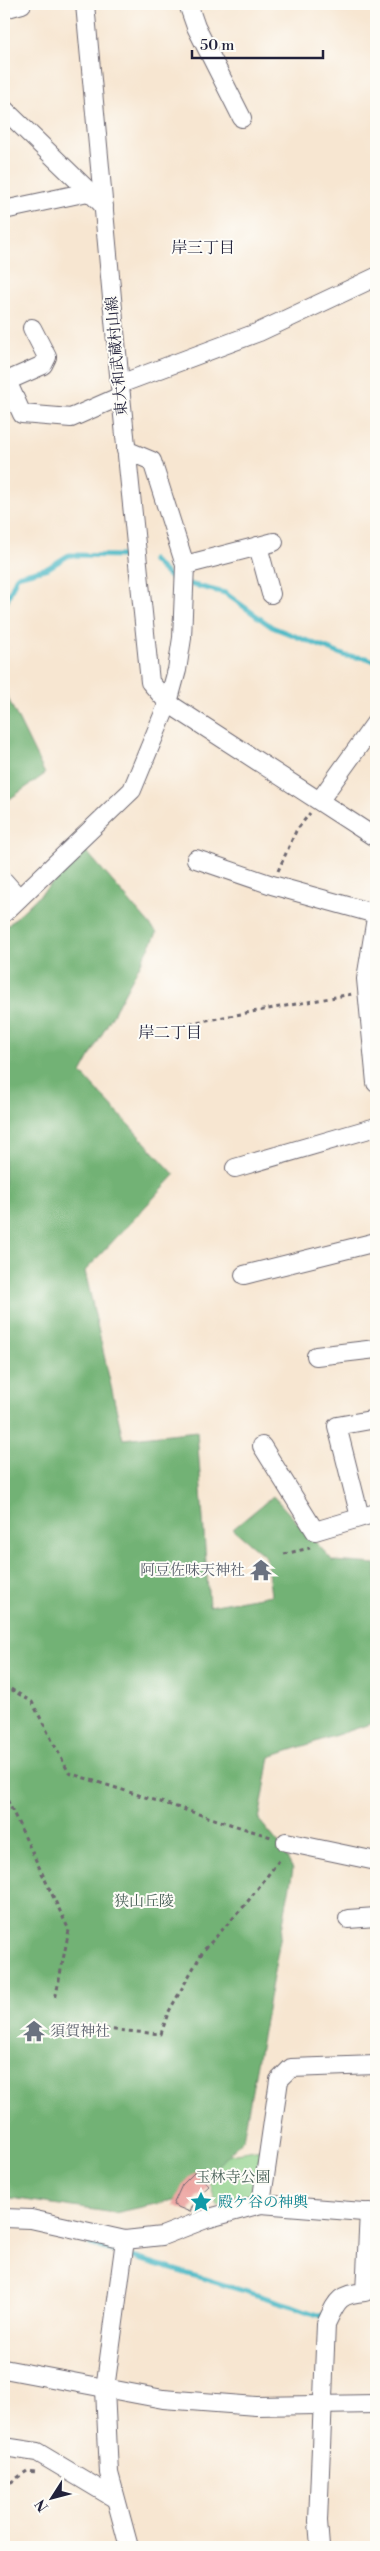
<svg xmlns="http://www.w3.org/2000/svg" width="380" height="2551" font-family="'Libre Bodoni','Noto Serif JP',serif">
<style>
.green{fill:#8dd088;stroke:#587962}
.forest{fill:#72b274;stroke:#4a6a58}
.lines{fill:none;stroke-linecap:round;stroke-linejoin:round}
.stream{stroke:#49b7c4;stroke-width:5}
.building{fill:#eb9d9a}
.minor-casing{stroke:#6d6770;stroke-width:20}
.path{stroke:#6d6770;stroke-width:3;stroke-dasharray:4 4;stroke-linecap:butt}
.minor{stroke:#fff;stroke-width:18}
.labels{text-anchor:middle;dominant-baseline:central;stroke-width:4;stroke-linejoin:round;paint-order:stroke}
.street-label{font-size:15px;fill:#22223b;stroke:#fdfcf7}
.worship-label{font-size:15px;fill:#5b616d;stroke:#fdfcf7;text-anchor:end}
.park-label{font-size:15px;fill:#475f56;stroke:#fdfcf7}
.culture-label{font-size:15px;fill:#0d838f;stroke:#fdfcf7;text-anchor:start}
.neighbourhood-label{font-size:16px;fill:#22223b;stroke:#fdfcf7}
</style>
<rect width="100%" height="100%" fill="#fdfcf7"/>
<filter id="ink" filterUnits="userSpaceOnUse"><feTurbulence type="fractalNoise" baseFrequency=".02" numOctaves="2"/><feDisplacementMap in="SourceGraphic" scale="10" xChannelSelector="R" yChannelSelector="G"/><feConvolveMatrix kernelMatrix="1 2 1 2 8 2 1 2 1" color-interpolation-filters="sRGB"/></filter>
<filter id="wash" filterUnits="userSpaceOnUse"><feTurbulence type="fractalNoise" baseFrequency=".0096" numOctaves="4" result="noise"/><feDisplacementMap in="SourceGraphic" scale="20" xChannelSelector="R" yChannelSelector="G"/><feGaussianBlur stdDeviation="1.12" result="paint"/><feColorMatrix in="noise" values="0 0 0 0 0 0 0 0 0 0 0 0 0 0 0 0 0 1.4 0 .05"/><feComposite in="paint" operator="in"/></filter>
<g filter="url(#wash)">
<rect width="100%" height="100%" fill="#f7e6d1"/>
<!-- green -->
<path class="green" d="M 261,2149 L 254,2195 L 217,2206 L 206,2169 L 218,2156 Z"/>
<!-- forest -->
<g class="forest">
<path d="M 4,690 L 45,774 L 4,803 Z"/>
<path d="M 86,851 L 157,933 L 81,1073 L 175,1175 L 85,1271 L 123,1439 L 197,1431 L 209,1606 L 271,1595 L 266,1557 L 233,1529 L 273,1496 L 333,1561 L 376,1564 L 376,1722 L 270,1757 L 259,1820 L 280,1845 L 293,1869 L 243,2139 L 187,2197 L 115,2213 L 4,2197 L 4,929 Z"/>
</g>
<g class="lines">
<!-- stream -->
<g class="stream">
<path d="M 152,560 L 173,580 L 180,582"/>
<path d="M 189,584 L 225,593 L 272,627 L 346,656 L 367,658 L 376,662"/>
<path d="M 4,607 L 17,576 L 48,568 L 69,555 L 123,556"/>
<path d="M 90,2244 L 293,2306 L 320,2316 L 325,2314"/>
<path d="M 364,2297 L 376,2299"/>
</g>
</g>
<g id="blocks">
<!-- building -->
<path class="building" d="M 196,2171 L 209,2186 L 196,2198 L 190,2212 L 173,2205 L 182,2185 Z"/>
</g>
</g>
<g filter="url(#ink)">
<use href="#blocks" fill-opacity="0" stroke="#6d6770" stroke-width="1"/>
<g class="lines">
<!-- minor casing -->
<g class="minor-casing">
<g id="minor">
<path d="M 85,4 L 121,396 L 150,682 L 168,703 L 376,838"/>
<path d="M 188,4 L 196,27 L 242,118"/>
<path d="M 4,9 L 22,4"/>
<path d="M 4,109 L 104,206"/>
<path d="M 4,210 L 88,192"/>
<path d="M 4,381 L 7,381 L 22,414 L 71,418 L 121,396"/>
<path d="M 7,381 L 43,365 L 47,357 L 32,328"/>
<path d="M 120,384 L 259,332 L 376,277"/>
<path d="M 258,546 L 271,594"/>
<path d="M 185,565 L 274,542"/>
<path d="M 320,800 L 376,722"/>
<path d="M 196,859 L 272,885 L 376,914"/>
<path d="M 4,881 L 19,898"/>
<path d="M 4,913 L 132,790 L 168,703 L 177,670 L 182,638 L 185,565 L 152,461 L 126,450"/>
<path d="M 376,918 L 366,979 L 376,1083"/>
<path d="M 235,1168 L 376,1127"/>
<path d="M 244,1275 L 376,1242"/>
<path d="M 316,1356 L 376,1349"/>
<path d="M 262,1446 L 315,1531 L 376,1513"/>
<path d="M 360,1517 L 337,1426 L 376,1419"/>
<path d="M 286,1842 L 376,1861"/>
<path d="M 348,1919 L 376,1917"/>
<path d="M 261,2204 L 279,2080 L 291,2068 L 376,2065"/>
<path d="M 4,2218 L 31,2219 L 125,2240 L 162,2236 L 206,2219 L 261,2204 L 376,2213"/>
<path d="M 125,2240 L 105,2389 L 109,2473 L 129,2547"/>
<path d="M 4,2369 L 163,2399 L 256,2406 L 376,2404"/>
<path d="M 4,2447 L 37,2452 L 114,2498"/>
<path d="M 320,2547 L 318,2521 L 326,2324 C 337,2301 338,2294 365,2292 L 369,2212"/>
</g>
</g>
<!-- path -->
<g class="path">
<path d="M 278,871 L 296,831 L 310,813"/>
<path d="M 174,1026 L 352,994"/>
<path d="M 284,1554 L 310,1548"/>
<path d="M 4,1685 L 32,1702 L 69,1773 L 271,1837"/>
<path d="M 4,1793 L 69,1930 L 55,2000"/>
<path d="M 81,2027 L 161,2034 L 168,2013 L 203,1951 L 245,1905 L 281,1858"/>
<path d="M 4,2487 L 27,2471 L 36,2472"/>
</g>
<!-- minor -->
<use href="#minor" class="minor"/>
</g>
</g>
<!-- icons -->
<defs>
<g id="temple-bare" transform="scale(1.725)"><path d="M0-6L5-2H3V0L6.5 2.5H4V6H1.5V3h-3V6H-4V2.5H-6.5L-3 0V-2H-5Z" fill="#6b7280" stroke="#fdfcf7" stroke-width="2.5" paint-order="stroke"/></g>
<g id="sight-bare" transform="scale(1.725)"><path d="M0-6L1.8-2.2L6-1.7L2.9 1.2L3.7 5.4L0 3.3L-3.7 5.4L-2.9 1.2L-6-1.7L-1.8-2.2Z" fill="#0f9aa8" stroke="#fdfcf7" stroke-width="2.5" paint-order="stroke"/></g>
</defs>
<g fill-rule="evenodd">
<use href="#temple-bare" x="261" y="1570"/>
<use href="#temple-bare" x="34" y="2031"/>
<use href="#sight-bare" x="201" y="2202"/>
</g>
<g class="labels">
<!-- street labels -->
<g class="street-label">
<text transform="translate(117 356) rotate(-95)">東大和武蔵村山線</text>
</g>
<!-- worship labels -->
<g class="worship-label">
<text x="245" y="1570">阿豆佐味天神社</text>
<text x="50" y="2031" text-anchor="start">須賀神社</text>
</g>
<!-- park labels -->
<g class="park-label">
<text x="144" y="1901">狭山丘陵</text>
<text x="233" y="2177">玉林寺公園</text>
</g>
<!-- culture labels -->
<g class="culture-label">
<text x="218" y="2202">殿ケ谷の神輿</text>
</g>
<!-- neighbourhood labels -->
<g class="neighbourhood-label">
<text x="203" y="248">岸三丁目</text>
<text x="170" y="1033">岸二丁目</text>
</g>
</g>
<!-- margin -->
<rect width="380" height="2551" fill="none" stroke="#fdfcf7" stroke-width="20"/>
<!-- north arrow -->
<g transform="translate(52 2498) rotate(234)" stroke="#fdfcf7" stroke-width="4" paint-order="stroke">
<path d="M0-4L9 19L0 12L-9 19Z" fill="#22223b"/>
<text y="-8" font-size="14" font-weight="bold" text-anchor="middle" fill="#22223b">N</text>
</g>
<!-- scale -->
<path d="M192 50v8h131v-8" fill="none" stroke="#22223b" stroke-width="2.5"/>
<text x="200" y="50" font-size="15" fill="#22223b" stroke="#fdfcf7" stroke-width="4" paint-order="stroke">50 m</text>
</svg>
